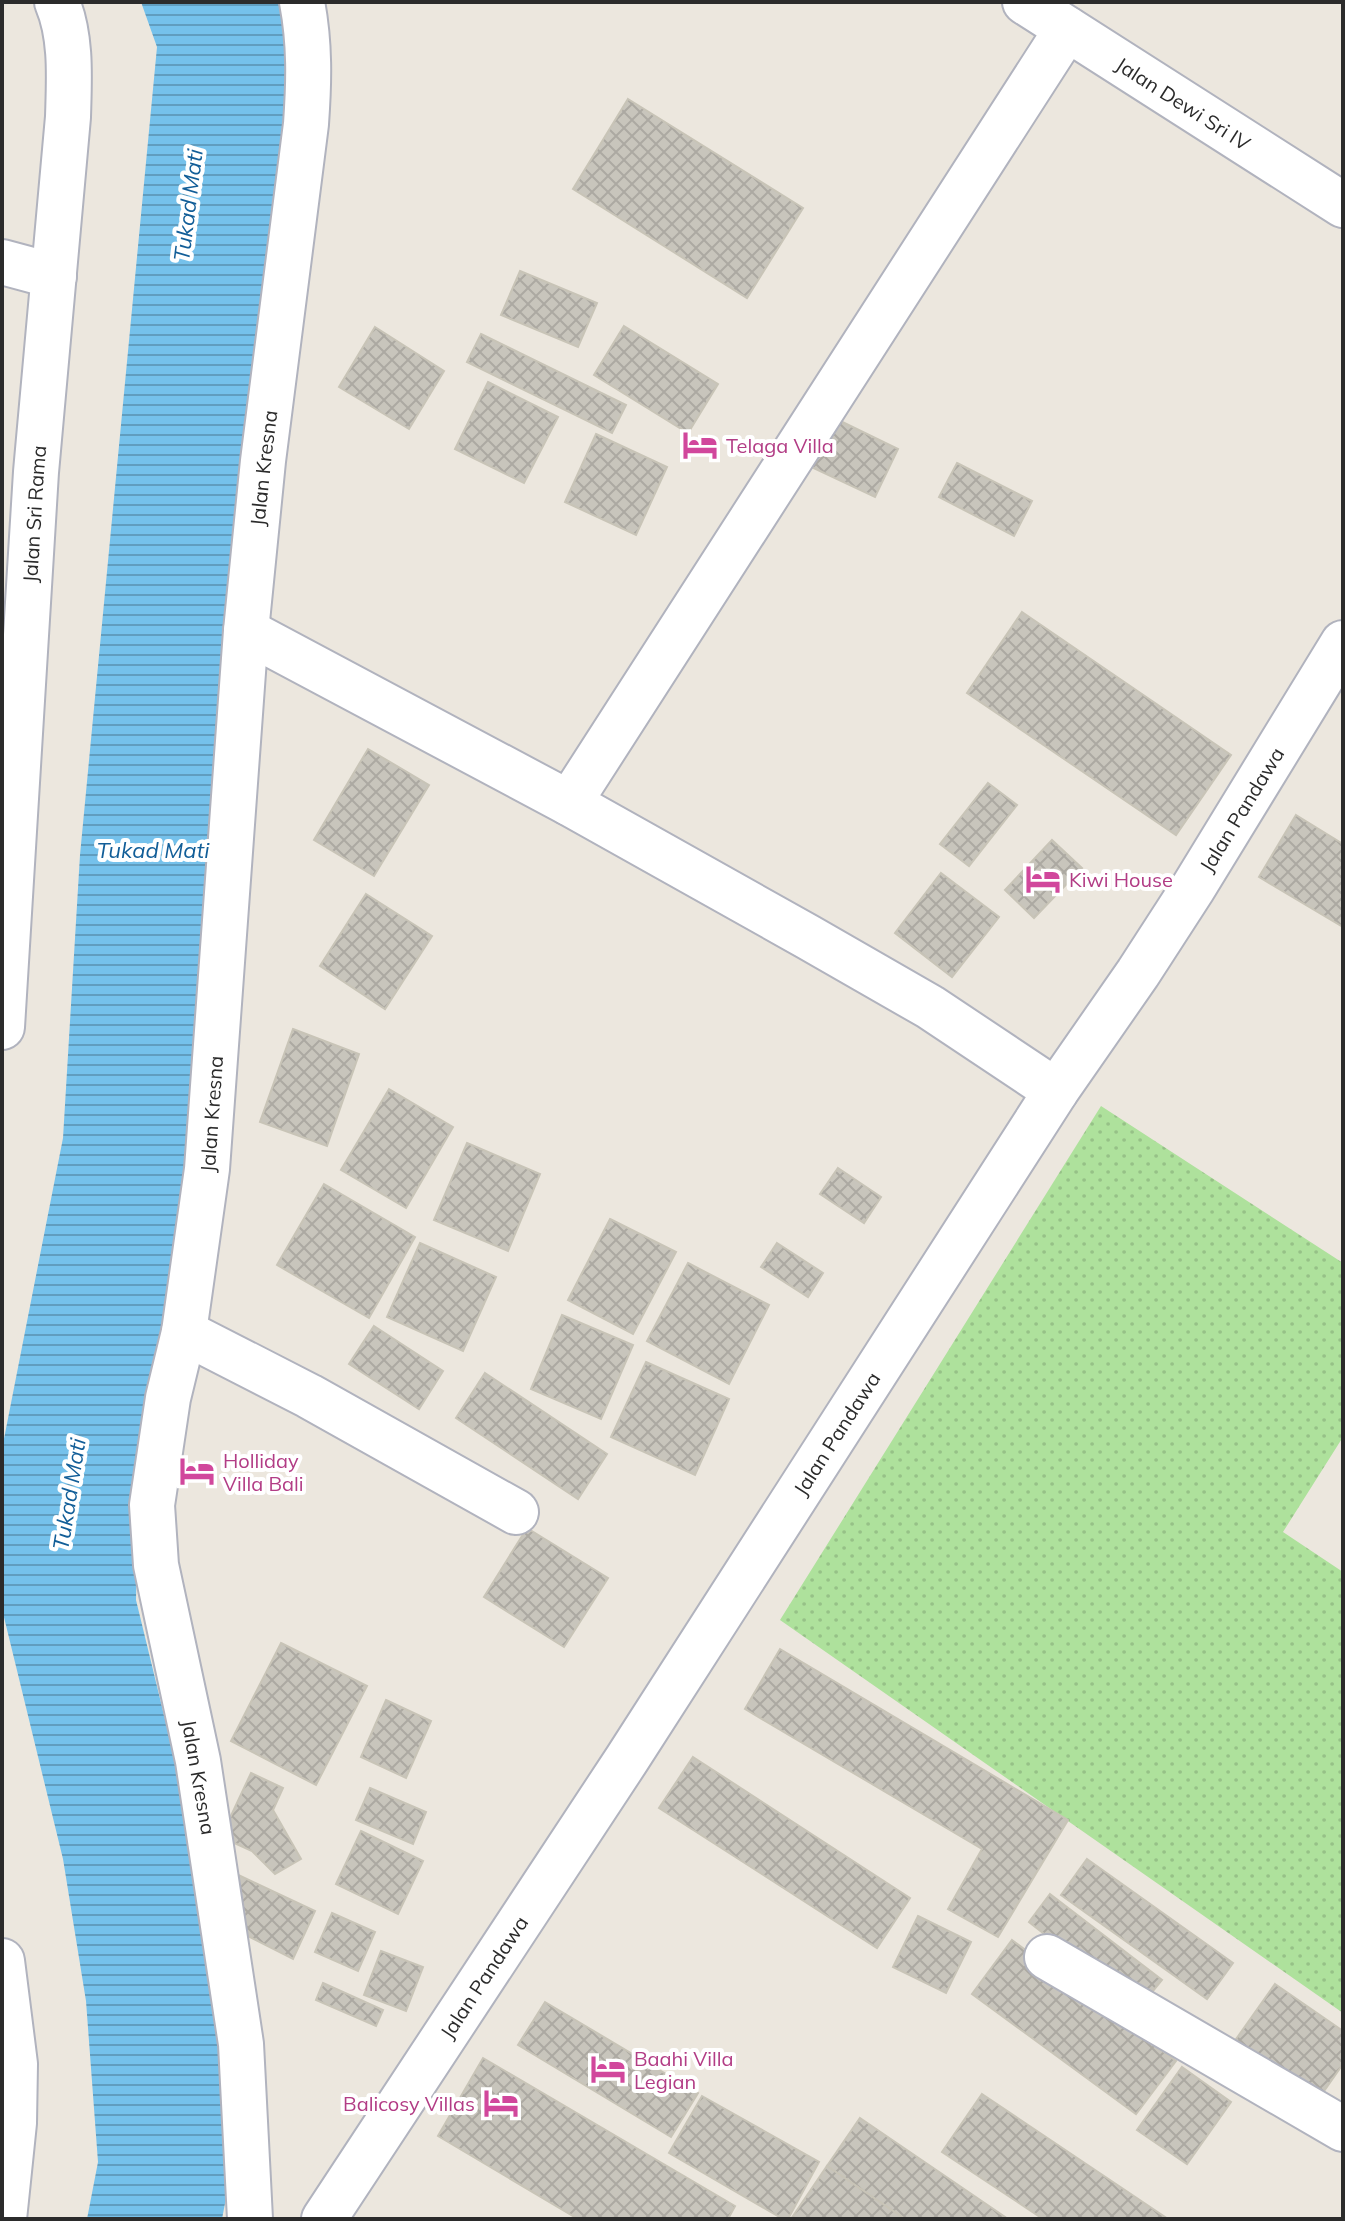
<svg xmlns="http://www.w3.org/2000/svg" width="1345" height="2221" font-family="Mulish,sans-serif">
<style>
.grass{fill:url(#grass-dots)}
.water{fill:url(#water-rules)}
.building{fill:url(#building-cross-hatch);stroke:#c8c4b7;stroke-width:2}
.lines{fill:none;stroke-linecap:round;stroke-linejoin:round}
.minor-casing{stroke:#b1b3be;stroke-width:48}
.minor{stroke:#fff;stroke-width:44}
.labels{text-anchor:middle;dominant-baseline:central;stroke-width:8;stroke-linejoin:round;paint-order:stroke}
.street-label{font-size:20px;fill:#2b2b2b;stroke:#fff}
.hotel-label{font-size:20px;fill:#b23c85;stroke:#fff;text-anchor:start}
.water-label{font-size:22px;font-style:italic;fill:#125e98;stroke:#fff}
</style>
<defs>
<pattern id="grass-dots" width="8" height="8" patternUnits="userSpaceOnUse" patternTransform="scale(2)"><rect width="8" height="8" fill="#aee19c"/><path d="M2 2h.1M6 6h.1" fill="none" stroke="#96c187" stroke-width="1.8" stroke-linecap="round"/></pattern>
<pattern id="water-rules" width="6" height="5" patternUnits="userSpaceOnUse" patternTransform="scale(2)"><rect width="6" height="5" fill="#75c1eb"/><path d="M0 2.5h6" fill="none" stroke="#609dbf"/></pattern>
<pattern id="building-cross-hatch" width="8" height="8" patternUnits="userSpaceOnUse" patternTransform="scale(2)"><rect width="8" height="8" fill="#c8c5bc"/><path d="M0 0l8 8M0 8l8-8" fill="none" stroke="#aca9a2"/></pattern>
</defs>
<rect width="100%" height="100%" fill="#ece7de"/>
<!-- grass -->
<path class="grass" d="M 1101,1106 L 1343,1263 L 1343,1437 L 1283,1532 L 1343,1572 L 1343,2013 L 780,1620 Z"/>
<!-- water -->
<path class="water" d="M 141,2 L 287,2 L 293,20 L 202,1115 L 139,1464 L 136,1600 L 190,1822 L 228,2058 L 227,2193 L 222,2219 L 87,2219 L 98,2162 L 86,2001 L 63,1859 L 2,1609 L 2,1449 L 63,1138 L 80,855 L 157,47 Z"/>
<!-- building -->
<g class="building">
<path d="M 628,99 L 803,208 L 747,298 L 573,189 Z"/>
<path d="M 520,271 L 597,303 L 578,347 L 501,315 Z"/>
<path d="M 624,326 L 718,384 L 688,433 L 594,375 Z"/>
<path d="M 375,327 L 444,371 L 409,429 L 339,387 Z"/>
<path d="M 481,334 L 626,405 L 612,433 L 467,362 Z"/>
<path d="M 488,382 L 558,417 L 524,483 L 455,449 Z"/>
<path d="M 828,415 L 898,449 L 875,497 L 805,464 Z"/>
<path d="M 596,434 L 667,467 L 636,535 L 565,502 Z"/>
<path d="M 957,463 L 1032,501 L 1014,536 L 939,497 Z"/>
<path d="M 1022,612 L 1231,755 L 1176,835 L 967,693 Z"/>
<path d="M 368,749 L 429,785 L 374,876 L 314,840 Z"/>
<path d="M 988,783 L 1017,805 L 969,866 L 940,844 Z"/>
<path d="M 1296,815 L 1343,844 L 1343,927 L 1259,877 Z"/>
<path d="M 1052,840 L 1082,868 L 1034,918 L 1005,890 Z"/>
<path d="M 941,873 L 999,917 L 952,977 L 895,933 Z"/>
<path d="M 366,894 L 432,936 L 385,1009 L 320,966 Z"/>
<path d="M 293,1029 L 359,1054 L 327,1146 L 260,1122 Z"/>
<path d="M 389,1089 L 453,1127 L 406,1208 L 341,1170 Z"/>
<path d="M 467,1143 L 540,1174 L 508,1251 L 434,1220 Z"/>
<path d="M 838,1168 L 881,1197 L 864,1223 L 820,1194 Z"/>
<path d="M 324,1184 L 415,1237 L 369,1318 L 277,1265 Z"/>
<path d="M 610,1219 L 676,1252 L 633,1334 L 568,1300 Z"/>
<path d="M 420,1243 L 496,1277 L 463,1351 L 387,1317 Z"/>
<path d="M 777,1243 L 823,1273 L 808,1297 L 761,1267 Z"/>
<path d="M 688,1263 L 769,1305 L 729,1384 L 647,1341 Z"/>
<path d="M 562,1315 L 633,1345 L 601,1419 L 531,1389 Z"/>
<path d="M 374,1326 L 443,1371 L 419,1409 L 349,1364 Z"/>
<path d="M 646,1362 L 729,1399 L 695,1475 L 611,1437 Z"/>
<path d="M 485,1373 L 607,1454 L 578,1499 L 456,1418 Z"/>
<path d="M 527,1528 L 608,1578 L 564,1647 L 484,1597 Z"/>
<path d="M 281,1643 L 367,1686 L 316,1785 L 231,1741 Z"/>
<path d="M 780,1649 L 1068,1820 L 998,1937 L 948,1909 L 982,1849 L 745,1709 Z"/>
<path d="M 386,1700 L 431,1721 L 406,1778 L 361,1757 Z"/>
<path d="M 693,1757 L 910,1898 L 877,1948 L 659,1808 Z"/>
<path d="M 251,1773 L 283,1788 L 273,1810 L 301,1859 L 275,1874 L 252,1851 L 221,1837 Z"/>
<path d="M 370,1788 L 426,1812 L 413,1844 L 356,1820 Z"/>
<path d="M 361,1831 L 423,1861 L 398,1914 L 336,1884 Z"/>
<path d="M 1087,1859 L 1233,1963 L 1207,1999 L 1061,1895 Z"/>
<path d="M 232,1872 L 315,1911 L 293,1959 L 238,1931 Z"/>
<path d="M 1050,1894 L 1162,1980 L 1139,2008 L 1029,1922 Z"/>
<path d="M 332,1913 L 375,1932 L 358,1971 L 315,1952 Z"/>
<path d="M 918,1916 L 971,1942 L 946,1993 L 893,1967 Z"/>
<path d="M 1012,1940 L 1176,2061 L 1136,2114 L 972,1994 Z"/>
<path d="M 381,1951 L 423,1967 L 406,2011 L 364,1995 Z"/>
<path d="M 323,1983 L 383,2010 L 376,2026 L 316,2000 Z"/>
<path d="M 1275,1984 L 1343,2031 L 1343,2064 L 1317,2101 L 1234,2042 Z"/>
<path d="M 545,2002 L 698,2093 L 671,2137 L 518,2045 Z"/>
<path d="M 483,2058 L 735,2206 L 728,2219 L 578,2219 L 438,2136 Z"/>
<path d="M 1182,2067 L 1231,2102 L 1187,2164 L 1137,2130 Z"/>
<path d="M 982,2094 L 1168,2219 L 1043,2219 L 942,2152 Z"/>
<path d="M 702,2096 L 819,2162 L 788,2219 L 783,2219 L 669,2153 Z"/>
<path d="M 860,2118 L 1008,2219 L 905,2219 L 827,2166 Z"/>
<path d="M 827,2166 L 905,2219 L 791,2219 Z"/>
</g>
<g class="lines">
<!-- minor casing -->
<g class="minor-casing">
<g id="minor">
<path id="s1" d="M 1025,2 L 1343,205"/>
<path d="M 2,262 L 54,276"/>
<path d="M 246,631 L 569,803 L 808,937 L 930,1007 L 1056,1091"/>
<path d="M 569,803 L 1067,29"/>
<path id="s2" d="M 2,1027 L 36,472 L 68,117 C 69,80 72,37 57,2"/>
<path d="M 184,1332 L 309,1396 L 516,1512"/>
<path d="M 1047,1957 L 1343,2129"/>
<path d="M 2,1961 L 15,2064 L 14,2123 L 4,2219"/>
<path id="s3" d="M 250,2219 L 241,2044 L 198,1761 L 156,1565 L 152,1505 L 168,1398 L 184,1332 L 207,1169 L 246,631 L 263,461 L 306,124 C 309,82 310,44 302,2"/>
<path id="s4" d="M 324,2219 L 627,1759 L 1056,1091 L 1138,973 L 1193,888 L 1343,643"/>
</g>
</g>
<!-- minor -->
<use href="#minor" class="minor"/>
</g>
<!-- icons -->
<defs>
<g id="hotel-bare" transform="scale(2.76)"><path d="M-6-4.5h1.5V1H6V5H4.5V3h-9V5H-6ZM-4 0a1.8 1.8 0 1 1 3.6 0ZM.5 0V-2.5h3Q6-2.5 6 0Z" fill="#d1479c" stroke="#fff" stroke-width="2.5" paint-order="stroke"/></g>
</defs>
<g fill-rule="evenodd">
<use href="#hotel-bare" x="700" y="445"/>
<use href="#hotel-bare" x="1043" y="879"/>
<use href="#hotel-bare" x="197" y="1471"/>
<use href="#hotel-bare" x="608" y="2069"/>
<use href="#hotel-bare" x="501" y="2103"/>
</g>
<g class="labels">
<!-- street labels -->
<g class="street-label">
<text stroke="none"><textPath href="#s1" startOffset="188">Jalan Dewi Sri IV</textPath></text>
<text stroke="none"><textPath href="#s3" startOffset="1766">Jalan Kresna</textPath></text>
<text stroke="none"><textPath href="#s2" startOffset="514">Jalan Sri Rama</textPath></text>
<text stroke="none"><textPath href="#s4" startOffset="1682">Jalan Pandawa</textPath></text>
<text stroke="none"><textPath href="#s3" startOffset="1118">Jalan Kresna</textPath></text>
<text stroke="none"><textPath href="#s4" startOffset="938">Jalan Pandawa</textPath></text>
<text transform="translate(199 1777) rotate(80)">Jalan Kresna</text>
<text stroke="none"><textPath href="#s4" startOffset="290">Jalan Pandawa</textPath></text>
</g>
<!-- hotel labels -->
<g class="hotel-label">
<text x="726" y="445">Telaga Villa</text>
<text x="1069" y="879">Kiwi House</text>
<text x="223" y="1460">Holliday<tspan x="223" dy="23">Villa Bali</tspan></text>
<text x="634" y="2058">Baahi Villa<tspan x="634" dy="23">Legian</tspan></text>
<text x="475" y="2103" text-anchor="end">Balicosy Villas</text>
</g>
<!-- water labels -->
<g class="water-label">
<text transform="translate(188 205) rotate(-83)">Tukad Mati</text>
<text x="153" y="850">Tukad Mati</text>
<text transform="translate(69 1494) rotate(-81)">Tukad Mati</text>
</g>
</g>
<!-- border -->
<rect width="1345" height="2221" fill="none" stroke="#2b2b2b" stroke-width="8"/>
</svg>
